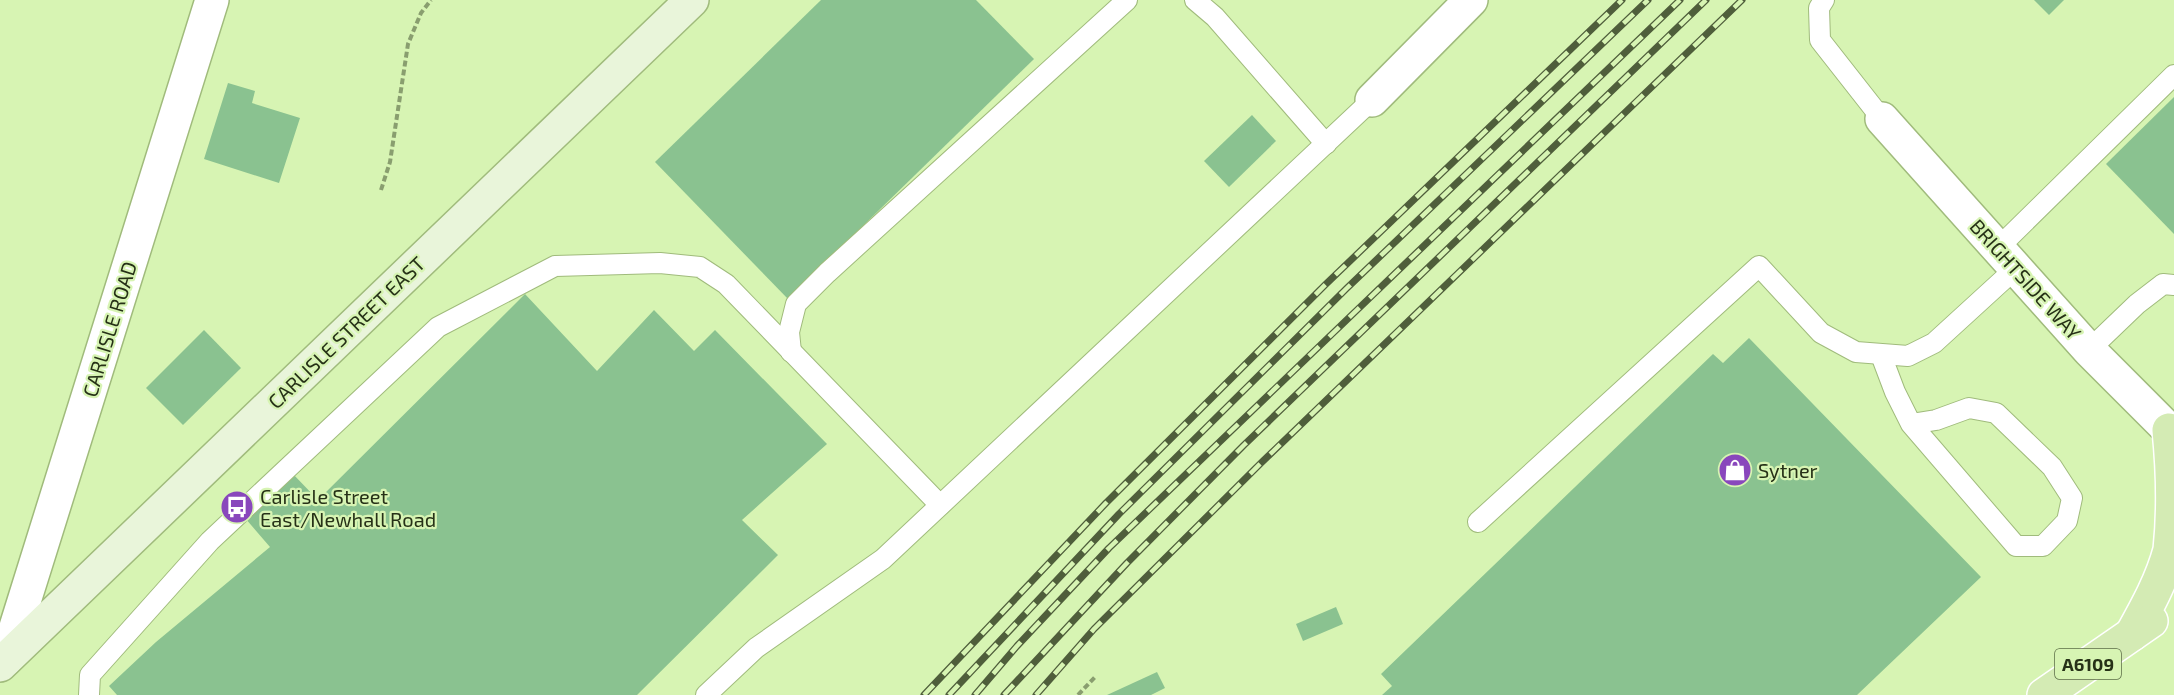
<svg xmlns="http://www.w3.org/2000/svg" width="2174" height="695" font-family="'Exo 2',sans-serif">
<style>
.building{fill:#8ac290}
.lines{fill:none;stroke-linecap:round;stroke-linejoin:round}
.lane-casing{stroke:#a0bb7c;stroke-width:22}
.street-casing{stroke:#a0bb7c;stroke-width:36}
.secondary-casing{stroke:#a0bb7c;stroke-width:36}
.primary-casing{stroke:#fff;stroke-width:36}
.path{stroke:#899e6f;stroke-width:4;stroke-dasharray:6 3;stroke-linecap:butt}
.lane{stroke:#fff;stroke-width:20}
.street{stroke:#fff;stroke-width:33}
.secondary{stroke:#e9f5da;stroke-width:33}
.primary{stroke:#d4ebb4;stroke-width:33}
.rail-casing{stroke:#4f5e3b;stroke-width:7}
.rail{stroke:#d7f4b3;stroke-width:4.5;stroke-dasharray:14;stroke-linecap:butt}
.labels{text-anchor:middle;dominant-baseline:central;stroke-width:4.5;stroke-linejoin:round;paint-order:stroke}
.shield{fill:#d7f4b3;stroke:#5b6c46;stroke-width:1.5}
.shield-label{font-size:18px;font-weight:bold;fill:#263117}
.street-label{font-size:20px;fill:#263117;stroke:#d7f4b3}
.poi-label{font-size:20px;fill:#263117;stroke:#d7f4b3;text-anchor:start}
</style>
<rect width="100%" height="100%" fill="#d7f4b3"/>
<!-- building -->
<g class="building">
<path d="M 821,0 L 976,0 L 1034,59 L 788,299 L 655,162 Z"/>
<path d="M 2034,0 L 2064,0 L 2049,15 Z"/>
<path d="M 228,83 L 255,91 L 252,103 L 300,118 L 279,183 L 204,159 Z"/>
<path d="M 2174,97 L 2174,234 L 2106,164 Z"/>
<path d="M 1252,115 L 1276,141 L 1229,187 L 1204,161 Z"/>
<path d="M 525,294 L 597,371 L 654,310 L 694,351 L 715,330 L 827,444 L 742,520 L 778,555 L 637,695 L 117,695 L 109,686 L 156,642 L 270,547 L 245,518 L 292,473 L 318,500 Z"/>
<path d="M 204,330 L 241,368 L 183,425 L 146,388 Z"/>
<path d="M 1749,338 L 1981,577 L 1857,695 L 1382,695 L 1392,686 L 1381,674 L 1713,354 L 1723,363 Z"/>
<path d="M 1336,607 L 1343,624 L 1303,641 L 1296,624 Z"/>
<path d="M 1157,672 L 1165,688 L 1151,695 L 1107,695 Z"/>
</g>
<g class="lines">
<!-- lane casing -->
<g class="lane-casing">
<g id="lane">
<path d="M 1195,0 L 1215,17 L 1326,144"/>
<path d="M 1824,0 L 1819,8 L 1820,40 L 1882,119"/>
<path d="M 1997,249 L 2174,75"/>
<path d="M 2089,350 L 2137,304 L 2163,284 L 2174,285"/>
<path d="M 791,352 L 789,332 L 796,304 L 827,273 L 1127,0"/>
<path d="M 1881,355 L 1895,392 L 1911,424 L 2016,546 L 2043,546 L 2067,521 L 2072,498 L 2052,467 L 1996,413 L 1969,408 L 1936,420 L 1911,424"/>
<path d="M 1478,522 L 1759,266 L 1821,333 L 1856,352 L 1908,356 L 1934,343 L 2015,269"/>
<path d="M 89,695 L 90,675 L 210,541 L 438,327 L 555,266 L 660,263 L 700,267 L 726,284 L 940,505"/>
<path d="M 706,695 L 756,648 L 883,559 L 1372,100"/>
</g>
</g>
<!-- street casing -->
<g class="street-casing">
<g id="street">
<path d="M 1372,100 L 1471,0"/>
<path d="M 1882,119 L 2089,350 L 2174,435"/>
<path d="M 6,659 L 212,0"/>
</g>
</g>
<!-- secondary casing -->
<g class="secondary-casing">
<path id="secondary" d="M 0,665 L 692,0"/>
</g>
<!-- primary casing -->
<g class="primary-casing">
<g id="primary">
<path d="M 2132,634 C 2147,607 2162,580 2170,550 C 2174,512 2173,469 2169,430"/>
<path d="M 2044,695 L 2151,621"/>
</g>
</g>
<!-- path -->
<g class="path">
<path d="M 381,190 L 390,162 L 408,44 L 421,13 L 431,0"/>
<path d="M 1078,695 L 1096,676"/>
</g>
<!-- lane -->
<use href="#lane" class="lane"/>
<!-- street -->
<use href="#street" class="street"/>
<!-- secondary -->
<use href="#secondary" class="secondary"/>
<!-- primary -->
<use href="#primary" class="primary"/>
<!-- rail casing -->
<g class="rail-casing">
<g id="rail">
<path d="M 924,695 L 1106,503 L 1326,284 L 1622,0"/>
<path d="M 949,695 L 1119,514 L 1347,288 L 1648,0"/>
<path d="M 975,695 L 1017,646 L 1109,548 L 1680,0"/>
<path d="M 1004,695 L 1127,563 L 1244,445 L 1706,0"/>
<path d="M 1036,695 L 1094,629 L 1262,462 L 1742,0"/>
</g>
</g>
<!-- rail -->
<use href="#rail" class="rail"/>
</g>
<!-- icons -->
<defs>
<g id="shop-disc" transform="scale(1.725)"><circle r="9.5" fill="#8947bc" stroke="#d7f4b3"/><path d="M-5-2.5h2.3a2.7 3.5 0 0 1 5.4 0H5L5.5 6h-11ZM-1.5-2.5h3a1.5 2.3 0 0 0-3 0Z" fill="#fff"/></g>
<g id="bus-disc" transform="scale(1.725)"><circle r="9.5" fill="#8947bc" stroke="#d7f4b3"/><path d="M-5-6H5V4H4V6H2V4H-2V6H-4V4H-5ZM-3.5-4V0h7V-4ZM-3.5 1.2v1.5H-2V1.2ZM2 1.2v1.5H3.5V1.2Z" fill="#fff"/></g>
</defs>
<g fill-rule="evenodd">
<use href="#shop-disc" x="1735" y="470"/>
<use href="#bus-disc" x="237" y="507"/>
</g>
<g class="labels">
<!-- shield labels -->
<rect class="shield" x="2055" y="649" width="66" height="30" rx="4.5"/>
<g class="shield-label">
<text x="2088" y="664">A6109</text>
</g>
<!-- street labels -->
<g class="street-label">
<text transform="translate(2026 279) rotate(48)">BRIGHTSIDE WAY</text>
<text transform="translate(109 329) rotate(-73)">CARLISLE ROAD</text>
<text transform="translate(346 332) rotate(-44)">CARLISLE STREET EAST</text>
</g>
<!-- poi labels -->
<g class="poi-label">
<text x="1758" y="470">Sytner</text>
<text x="260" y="496">Carlisle Street<tspan x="260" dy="23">East/Newhall Road</tspan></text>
</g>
</g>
</svg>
